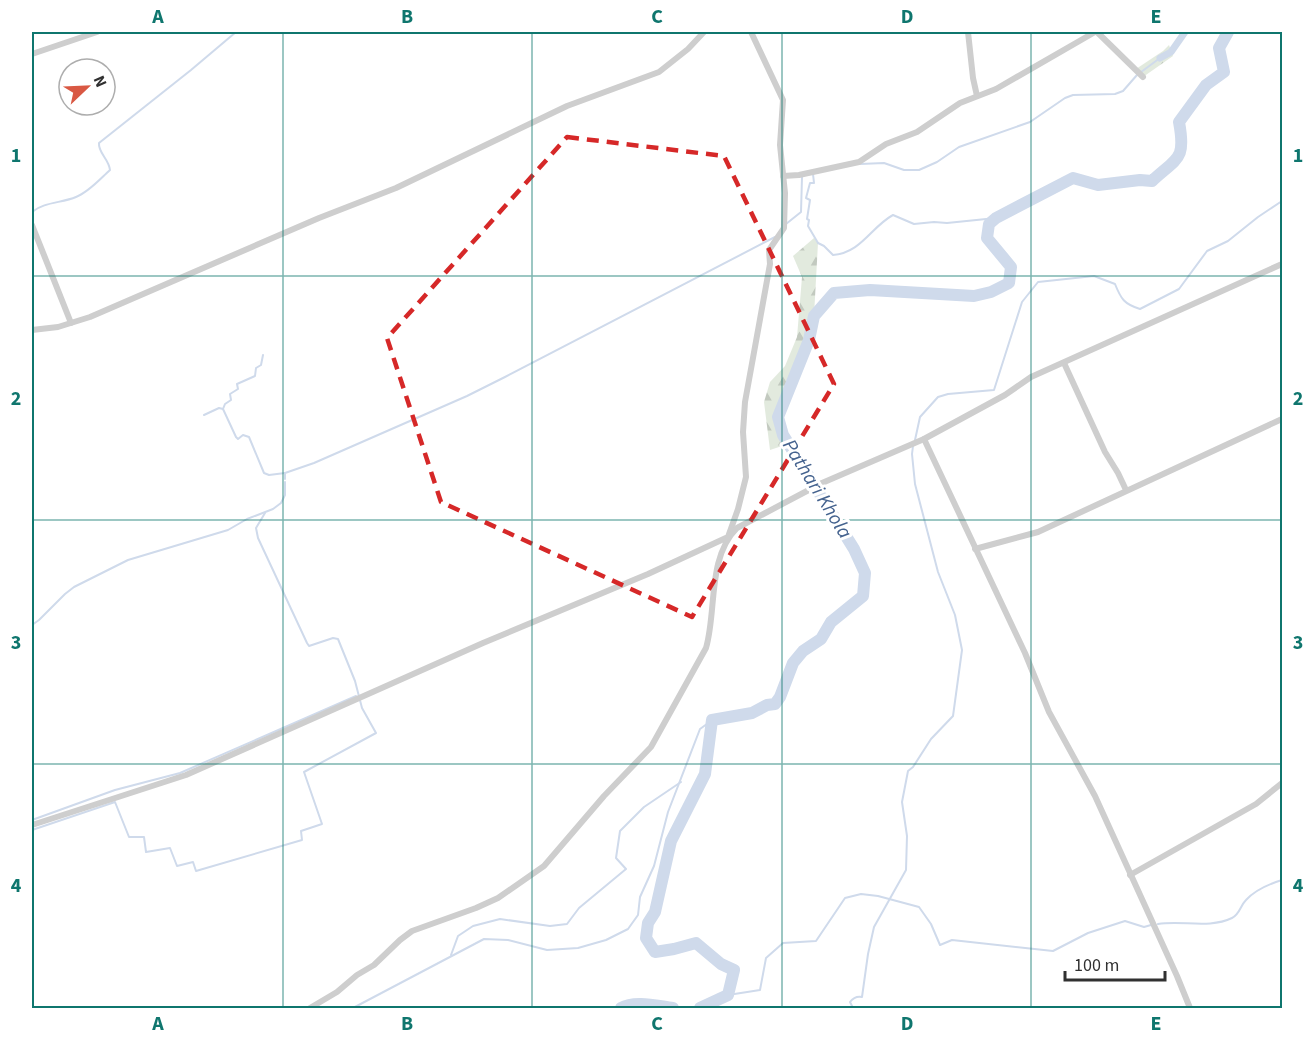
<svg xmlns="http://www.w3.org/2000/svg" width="1314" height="1040" font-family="'Source Sans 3',sans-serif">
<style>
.forest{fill:url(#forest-firs)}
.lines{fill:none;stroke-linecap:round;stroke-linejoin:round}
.stream{stroke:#cfdaeb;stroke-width:2}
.canal{stroke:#cfdaeb;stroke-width:7}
.river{stroke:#cfdaeb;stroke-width:12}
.minor{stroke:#cecece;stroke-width:6}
.marked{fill:none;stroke:#d62828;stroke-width:4.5;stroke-dasharray:12 8;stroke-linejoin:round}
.grid{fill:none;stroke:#0f766e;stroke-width:1.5;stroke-opacity:0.55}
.labels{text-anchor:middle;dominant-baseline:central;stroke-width:6;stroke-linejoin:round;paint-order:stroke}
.water-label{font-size:20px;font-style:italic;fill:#44628e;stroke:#fff}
.neatline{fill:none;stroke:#0f766e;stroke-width:2}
.grid-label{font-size:20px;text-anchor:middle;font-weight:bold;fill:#0f766e}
</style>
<defs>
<pattern id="forest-firs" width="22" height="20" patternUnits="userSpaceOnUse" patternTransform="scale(1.5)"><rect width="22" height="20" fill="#e2eade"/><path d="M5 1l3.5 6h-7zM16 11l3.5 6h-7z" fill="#c2c9bf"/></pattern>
</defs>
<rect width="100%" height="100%" fill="#fff"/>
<!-- forest -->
<g class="forest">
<path d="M 1169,45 L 1173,56 L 1143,77 L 1136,69 L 1163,51 Z"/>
<path d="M 814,238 L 818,243 L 814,316 L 809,340 L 778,417 L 783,435 L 788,444 L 770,450 L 764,402 L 770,382 L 785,366 L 797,337 L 802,277 L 793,256 Z"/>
</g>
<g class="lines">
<!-- stream -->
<g class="stream">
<path d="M 860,164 L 884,163 L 904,170 L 919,170 L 937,162 L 959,147 L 1030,122 L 1065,98 L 1073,95 L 1115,94 L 1123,91 L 1137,75 L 1160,58"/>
<path d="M 813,174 L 814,183 L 810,183 L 806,198 L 810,200 L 807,219 L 809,220 L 808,226 L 818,243"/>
<path d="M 32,212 C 44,202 62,203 76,197 C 89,192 100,179 110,170 C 109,159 98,153 99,143 L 191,70 L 236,32"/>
<path d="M 786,224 L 801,212 L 802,177"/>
<path d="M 818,243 L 824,246 L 833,255 C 861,253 871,227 893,215 L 914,224 L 934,222 L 947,223 L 996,218"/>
<path d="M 263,355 L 261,365 L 256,368 L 255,376 L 237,384 L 238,389 L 230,394 L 231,400 L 225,404 L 223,409 L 236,437 L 238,439 L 243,435 L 249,437 L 264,473 L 269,475 L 285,473"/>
<path d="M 204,415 L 219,408 L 223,409"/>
<path d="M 915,440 L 920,417 L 938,397 L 948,394 L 994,390 L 1022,302 L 1038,282 L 1094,276 L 1115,284 C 1121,299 1124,304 1140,309 L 1179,289 L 1207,251 L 1228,241 L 1258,217 L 1282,201"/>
<path d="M 285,479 L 285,473 L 314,463 L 467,396 L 505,377 L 775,237"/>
<path d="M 32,625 L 39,620 L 65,594 L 74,587 L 128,560 L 228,530 L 247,519 L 273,509 L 281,503 L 285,495 L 285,482"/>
<path d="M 32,820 L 115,790 L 180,773 L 356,696"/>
<path d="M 32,830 L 115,802 L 129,837 L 144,837 L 146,852 L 170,848 L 177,866 L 193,862 L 196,871 L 302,840 L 301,831 L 322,824 L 304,772 L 376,733 L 362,708 L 355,681 L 338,639 L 333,638 L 309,646 L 307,643 L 258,538 L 256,528 L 265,513"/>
<path d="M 1158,924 C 1182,920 1209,929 1232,918 C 1240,914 1240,906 1246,900 C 1256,889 1269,884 1282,880"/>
<path d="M 451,955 L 458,936 L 473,926 L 500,919 L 550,926 L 567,924 L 579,908 L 626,869 L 616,858 L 620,831 L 644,807 L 681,782"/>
<path d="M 728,995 L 760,990 L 766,958 L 783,943 L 816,941 L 845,898 L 861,894 L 878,896 L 919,907 L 931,924 L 940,945 L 952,940 L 1053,951 L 1088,933 L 1125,921 L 1144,927 L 1151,925"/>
<path d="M 353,1008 L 484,939 L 508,940 L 547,950 L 578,948 L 606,940 L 628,929 L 638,915 L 640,897 L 654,866 L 668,812 L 700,729 L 711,721"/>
<path d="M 853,1008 L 850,1002 C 853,998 857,996 862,997 L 868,954 L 874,927 L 906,870 L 907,836 L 902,802 L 908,771 L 913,767 L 931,739 L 953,716 L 962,650 L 955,615 L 938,572 L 915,484 L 912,454 L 913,446"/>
</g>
<!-- canal -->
<path class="canal" d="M 1160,58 L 1171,52 L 1185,32"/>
<!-- river -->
<g class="river">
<path d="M 621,1008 C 635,1000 657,1006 673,1008"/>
<path d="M 700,1008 L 728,995 L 734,970 L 721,964 L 696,943 L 674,949 L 655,952 L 646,938 L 648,923 L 655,912 L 671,841 L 705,774 L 712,720 L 752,713 L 767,705 L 775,704 L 780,697 L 793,663 L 803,651 L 821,639 L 831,622 L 863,596 L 865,573 L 854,549 L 783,435 L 778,417 L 809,340 L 814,316 L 834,293 L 870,290 L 974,296 L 991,292 L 1009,283 L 1011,267 L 987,238 L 989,224 L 996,218 L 1073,178 L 1098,185 L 1140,180 L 1152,181 C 1178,157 1186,160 1179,122 L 1206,85 L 1224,72 L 1219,48 L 1228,32"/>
</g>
<!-- minor -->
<g class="minor">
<path d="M 968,32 L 973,78 L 977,96"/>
<path d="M 1097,32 L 1143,77"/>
<path d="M 32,54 L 97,32"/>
<path d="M 783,176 L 799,175 L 859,162 L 886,144 L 917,132 L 960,103 L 996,89 L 1095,32"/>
<path d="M 32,225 L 71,323"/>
<path d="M 32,330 L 58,327 L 90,317 L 319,218 L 396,188 L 567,106 L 659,72 L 688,49 L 704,32"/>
<path d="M 1064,363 L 1105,452 L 1118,473 L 1126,490"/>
<path d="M 924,439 L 1025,653 L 1049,712 L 1095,796 L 1177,976 L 1190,1008"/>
<path d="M 975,549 L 1038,532 L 1282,419"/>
<path d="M 32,825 L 186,775 L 483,643 L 648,574 L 728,537 L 738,509 L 746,477 L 743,432 L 745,402 L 770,264 L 769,250 L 784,228 L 785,193 L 780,145 L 783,100 L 751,32"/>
<path d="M 1130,875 L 1256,804 L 1282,783"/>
<path d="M 310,1008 L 337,992 L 357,975 L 374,965 L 400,940 L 412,931 L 476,908 L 498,898 L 544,866 L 604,796 L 651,747 L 706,648 C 717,610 707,558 737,528 L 822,483 L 924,439 L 1005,395 L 1031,377 L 1282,264"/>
</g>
</g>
<!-- marked area -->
<path class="marked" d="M 567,137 L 724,156 L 834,384 L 692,617 L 441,502 L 387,338 Z"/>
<!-- grid -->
<path class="grid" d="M 283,32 L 283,1008M 532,32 L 532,1008M 782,32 L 782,1008M 1031,32 L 1031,1008M 32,276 L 1282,276M 32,520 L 1282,520M 32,764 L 1282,764"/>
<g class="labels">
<!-- water labels -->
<g class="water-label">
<text transform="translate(817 489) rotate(58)">Pathari Khola</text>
</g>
</g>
<!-- border -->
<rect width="1314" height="1040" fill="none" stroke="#ffffff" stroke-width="66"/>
<!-- north arrow -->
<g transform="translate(87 87) rotate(67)"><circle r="28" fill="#ffffff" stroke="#adadad" stroke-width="1.5"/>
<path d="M0-4.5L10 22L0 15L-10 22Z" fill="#d95843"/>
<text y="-9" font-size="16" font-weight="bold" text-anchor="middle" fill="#313131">N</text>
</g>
<!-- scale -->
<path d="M1065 971v9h100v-9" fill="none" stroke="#313131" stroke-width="3"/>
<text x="1074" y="971" font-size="18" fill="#313131" stroke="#ffffff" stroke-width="4.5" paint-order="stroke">100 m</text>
<rect x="33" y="33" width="1248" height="974" class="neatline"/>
<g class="grid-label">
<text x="158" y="23">A</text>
<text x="407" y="23">B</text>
<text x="657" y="23">C</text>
<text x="907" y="23">D</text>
<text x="1156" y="23">E</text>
<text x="16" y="162">1</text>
<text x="1298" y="162">1</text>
<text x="16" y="405">2</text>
<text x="1298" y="405">2</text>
<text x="16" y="649">3</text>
<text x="1298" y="649">3</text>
<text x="16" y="892">4</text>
<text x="1298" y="892">4</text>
<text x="158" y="1030">A</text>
<text x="407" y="1030">B</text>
<text x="657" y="1030">C</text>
<text x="907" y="1030">D</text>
<text x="1156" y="1030">E</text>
</g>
</svg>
